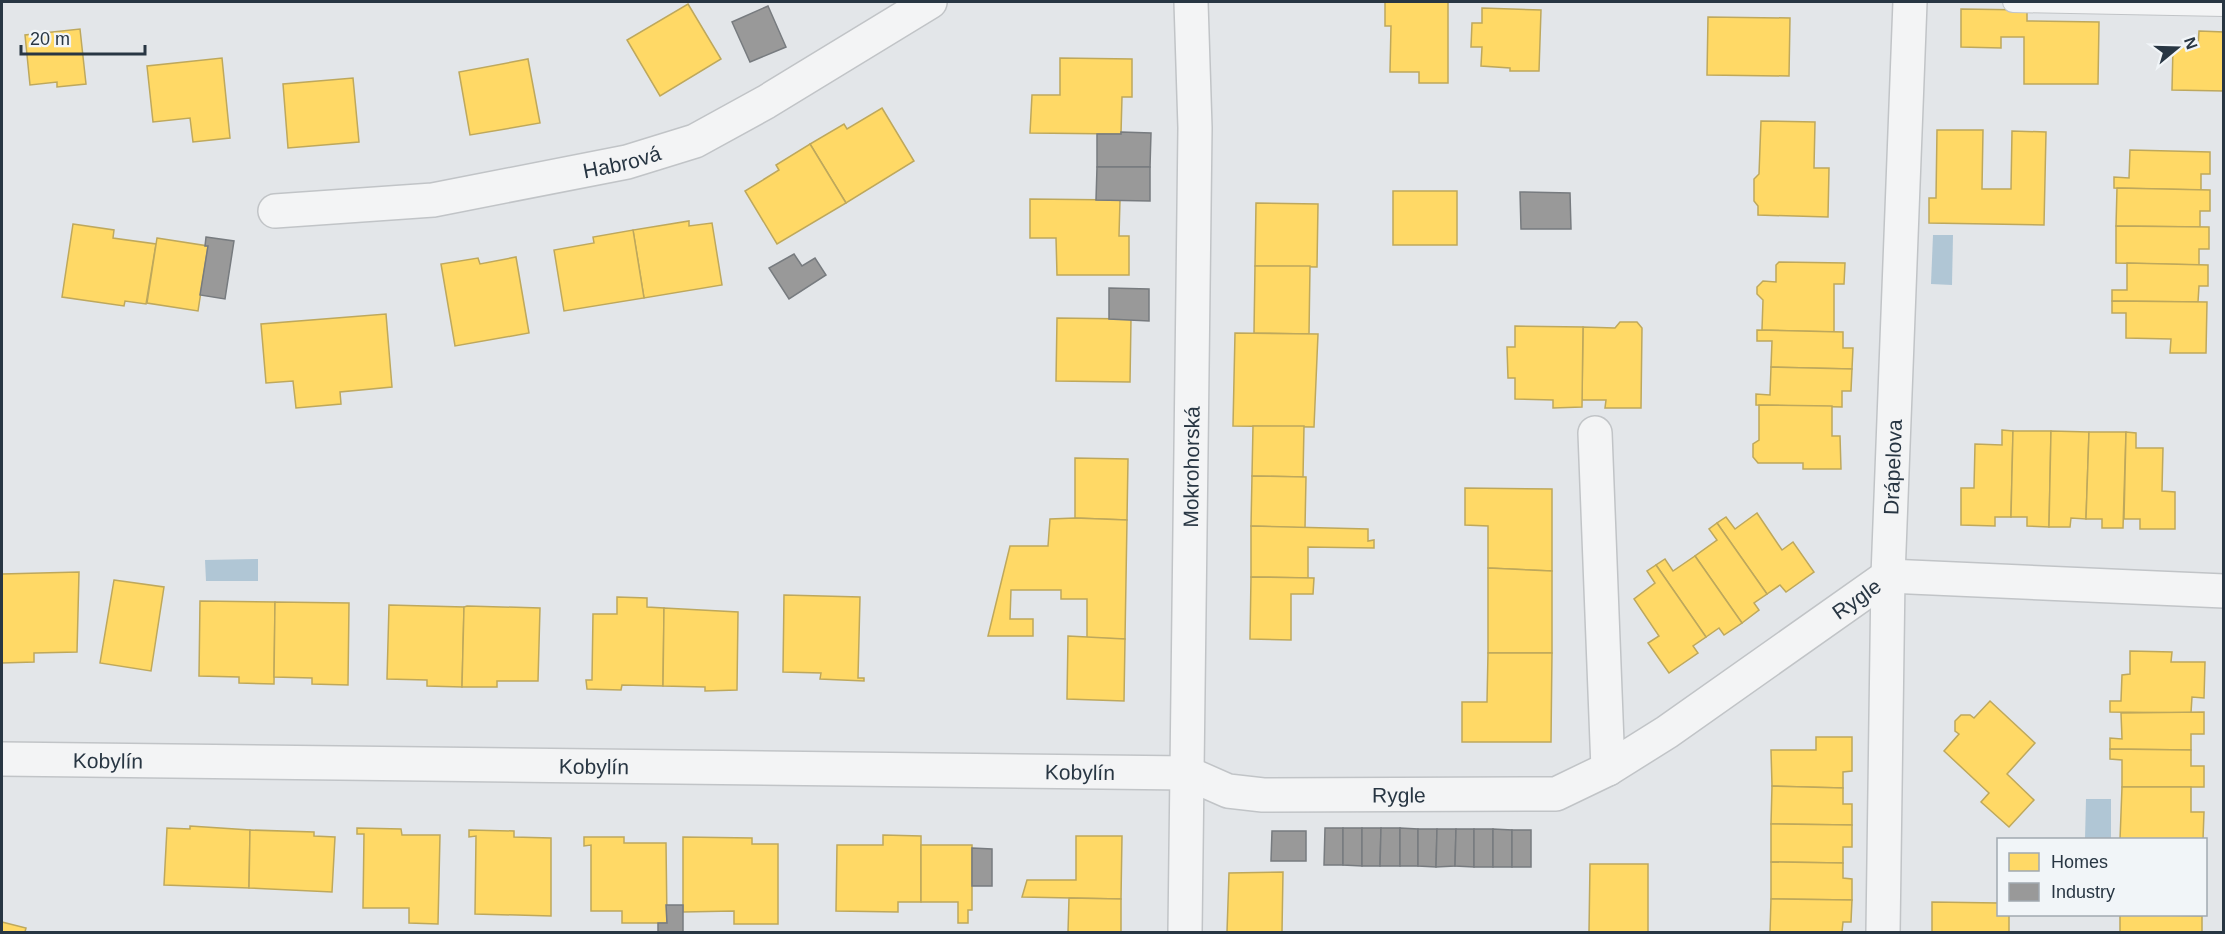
<svg xmlns="http://www.w3.org/2000/svg" width="2225" height="934" font-family="Arial,sans-serif">
<style>
.water{fill:#b0c6d5}
.homes{fill:#ffd966;stroke:#bea85c;stroke-width:1.5}
.industry{fill:#999;stroke:#777b7f;stroke-width:1.5}
.lines{fill:none;stroke-linecap:round;stroke-linejoin:round}
.lane-casing{stroke:#c1c4c7;stroke-width:22}
.street-casing{stroke:#c1c4c7;stroke-width:36}
.lane{stroke:#f3f4f5;stroke-width:20}
.street{stroke:#f3f4f5;stroke-width:33}
.labels{text-anchor:middle;dominant-baseline:central;stroke-width:6;stroke-linejoin:round;paint-order:stroke}
.street-label{font-size:21px;fill:#283643;stroke:#f1f5f8}
</style>
<rect width="100%" height="100%" fill="#e3e6e9"/>
<!-- water -->
<g class="water">
<path d="M 1933,235 L 1953,235 L 1952,285 L 1931,284 Z"/>
<path d="M 258,559 L 258,581 L 206,581 L 205,560 Z"/>
<path d="M 2086,799 L 2111,799 L 2111,839 L 2085,839 Z"/>
</g>
<!-- homes -->
<g class="homes">
<path d="M 1385,2 L 1448,2 L 1448,83 L 1419,83 L 1419,72 L 1390,72 L 1391,26 L 1385,26 Z"/>
<path d="M 688,4 L 721,59 L 660,96 L 627,40 Z"/>
<path d="M 1482,8 L 1541,10 L 1539,71 L 1510,71 L 1510,68 L 1481,66 L 1482,47 L 1471,47 L 1472,23 L 1482,23 Z"/>
<path d="M 1961,9 L 2027,10 L 2027,21 L 2099,22 L 2098,84 L 2024,84 L 2024,37 L 2001,37 L 2001,48 L 1961,47 Z"/>
<path d="M 1708,17 L 1790,18 L 1789,76 L 1707,75 Z"/>
<path d="M 80,29 L 86,84 L 57,87 L 57,82 L 30,85 L 25,35 Z"/>
<path d="M 2199,31 L 2224,32 L 2224,91 L 2172,90 L 2173,46 L 2198,47 Z"/>
<path d="M 222,58 L 230,138 L 193,142 L 190,118 L 153,122 L 147,66 Z"/>
<path d="M 1060,58 L 1132,59 L 1132,97 L 1122,97 L 1121,134 L 1030,133 L 1032,95 L 1060,95 Z"/>
<path d="M 528,59 L 540,123 L 470,135 L 459,72 Z"/>
<path d="M 353,78 L 359,142 L 288,148 L 283,84 Z"/>
<path d="M 882,108 L 914,161 L 846,203 L 810,144 L 844,124 L 847,129 Z"/>
<path d="M 1761,121 L 1815,122 L 1814,168 L 1829,168 L 1828,217 L 1758,215 L 1758,206 L 1754,201 L 1754,179 L 1759,174 Z"/>
<path d="M 1937,130 L 1983,130 L 1982,189 L 2011,189 L 2012,131 L 2046,132 L 2044,225 L 1929,223 L 1929,198 L 1936,198 Z"/>
<path d="M 810,144 L 846,203 L 777,244 L 745,191 L 779,170 L 776,165 Z"/>
<path d="M 2130,150 L 2210,152 L 2210,174 L 2201,174 L 2201,190 L 2114,188 L 2114,177 L 2129,178 Z"/>
<path d="M 2117,188 L 2210,190 L 2210,211 L 2200,211 L 2200,227 L 2116,226 Z"/>
<rect x="1393" y="191" width="64" height="54"/>
<path d="M 1030,199 L 1120,200 L 1119,236 L 1129,236 L 1129,275 L 1057,275 L 1056,238 L 1030,238 Z"/>
<path d="M 1256,203 L 1318,204 L 1317,267 L 1255,266 Z"/>
<path d="M 689,221 L 689,226 L 712,223 L 722,285 L 644,298 L 633,230 Z"/>
<path d="M 73,224 L 114,230 L 113,238 L 156,244 L 146,304 L 125,301 L 124,306 L 62,297 Z"/>
<path d="M 2116,226 L 2209,227 L 2209,249 L 2199,249 L 2199,265 L 2116,263 Z"/>
<path d="M 633,230 L 644,298 L 564,311 L 554,250 L 594,243 L 593,237 Z"/>
<path d="M 157,238 L 208,246 L 198,311 L 147,303 Z"/>
<path d="M 516,257 L 529,333 L 455,346 L 441,264 L 478,258 L 480,264 Z"/>
<path d="M 1779,262 L 1845,263 L 1844,284 L 1834,284 L 1834,332 L 1762,330 L 1763,300 L 1757,294 L 1757,287 L 1763,281 L 1776,282 L 1776,265 Z"/>
<path d="M 2127,263 L 2208,265 L 2208,286 L 2199,286 L 2198,302 L 2112,301 L 2112,290 L 2127,290 Z"/>
<path d="M 1255,266 L 1310,266 L 1309,334 L 1254,333 Z"/>
<path d="M 2112,301 L 2207,302 L 2206,353 L 2170,353 L 2171,339 L 2126,338 L 2126,313 L 2112,313 Z"/>
<path d="M 386,314 L 392,387 L 340,392 L 341,404 L 296,408 L 293,381 L 266,383 L 261,324 Z"/>
<path d="M 1057,318 L 1131,319 L 1130,382 L 1056,381 Z"/>
<path d="M 1620,322 L 1637,322 L 1642,328 L 1641,408 L 1605,408 L 1606,400 L 1582,400 L 1583,327 L 1615,328 Z"/>
<path d="M 1515,326 L 1583,327 L 1582,407 L 1553,408 L 1553,400 L 1515,399 L 1515,378 L 1508,378 L 1507,347 L 1515,347 Z"/>
<path d="M 1757,330 L 1843,332 L 1843,348 L 1853,348 L 1852,369 L 1771,367 L 1772,341 L 1757,341 Z"/>
<path d="M 1235,333 L 1318,334 L 1314,427 L 1233,426 Z"/>
<path d="M 1771,367 L 1852,369 L 1851,391 L 1842,391 L 1842,407 L 1756,405 L 1756,394 L 1770,395 Z"/>
<path d="M 1759,405 L 1832,406 L 1832,436 L 1840,436 L 1841,469 L 1803,469 L 1803,463 L 1758,463 L 1753,457 L 1753,444 L 1759,440 Z"/>
<path d="M 1253,426 L 1304,426 L 1303,477 L 1252,476 Z"/>
<path d="M 2002,430 L 2013,431 L 2011,517 L 1995,517 L 1995,526 L 1961,525 L 1961,488 L 1974,488 L 1975,444 L 2002,445 Z"/>
<path d="M 2013,431 L 2051,431 L 2049,527 L 2027,526 L 2027,517 L 2011,517 Z"/>
<path d="M 2051,431 L 2089,432 L 2086,519 L 2071,518 L 2070,527 L 2049,527 Z"/>
<path d="M 2089,432 L 2126,432 L 2123,528 L 2102,528 L 2102,519 L 2086,519 Z"/>
<path d="M 2126,432 L 2136,433 L 2136,448 L 2163,448 L 2162,491 L 2175,492 L 2175,529 L 2140,529 L 2140,519 L 2124,519 Z"/>
<path d="M 1075,458 L 1128,459 L 1127,520 L 1075,518 Z"/>
<path d="M 1252,476 L 1306,477 L 1305,528 L 1251,526 Z"/>
<path d="M 1465,488 L 1552,489 L 1552,571 L 1488,568 L 1488,526 L 1465,525 Z"/>
<path d="M 1757,513 L 1782,550 L 1793,542 L 1814,572 L 1786,592 L 1780,585 L 1767,594 L 1717,523 L 1726,517 L 1735,529 Z"/>
<path d="M 1075,518 L 1127,520 L 1125,639 L 1087,638 L 1087,599 L 1061,599 L 1061,590 L 1011,590 L 1010,619 L 1033,619 L 1033,636 L 988,636 L 1010,546 L 1048,546 L 1050,519 Z"/>
<path d="M 1717,523 L 1767,594 L 1754,603 L 1759,610 L 1742,623 L 1695,556 L 1717,540 L 1709,529 Z"/>
<path d="M 1251,526 L 1368,529 L 1368,541 L 1374,540 L 1374,548 L 1308,547 L 1308,578 L 1251,577 Z"/>
<path d="M 1695,556 L 1742,623 L 1724,635 L 1719,628 L 1706,637 L 1656,565 L 1665,559 L 1673,571 Z"/>
<path d="M 1656,565 L 1706,637 L 1693,646 L 1698,653 L 1669,673 L 1648,643 L 1659,636 L 1634,599 L 1655,583 L 1647,571 Z"/>
<path d="M 1488,568 L 1552,571 L 1552,653 L 1488,653 Z"/>
<path d="M 79,572 L 77,652 L 34,653 L 34,662 L 2,663 L 2,574 Z"/>
<path d="M 1251,577 L 1314,578 L 1313,594 L 1291,594 L 1291,640 L 1250,639 Z"/>
<path d="M 114,580 L 164,587 L 151,671 L 100,663 Z"/>
<path d="M 784,595 L 860,597 L 858,678 L 864,678 L 864,681 L 820,679 L 821,673 L 783,672 Z"/>
<path d="M 617,597 L 647,598 L 647,607 L 664,608 L 663,686 L 622,685 L 621,690 L 587,689 L 586,680 L 592,680 L 593,614 L 617,614 Z"/>
<path d="M 200,601 L 275,602 L 274,684 L 239,683 L 239,677 L 199,676 Z"/>
<path d="M 275,602 L 349,603 L 348,685 L 312,684 L 312,678 L 274,677 Z"/>
<path d="M 389,605 L 464,607 L 462,687 L 427,686 L 427,680 L 387,679 Z"/>
<path d="M 467,606 L 540,608 L 538,681 L 497,681 L 497,687 L 462,687 L 464,607 Z"/>
<path d="M 664,608 L 738,612 L 737,690 L 705,691 L 705,687 L 663,686 Z"/>
<path d="M 1068,636 L 1125,639 L 1124,701 L 1067,699 Z"/>
<path d="M 2130,651 L 2172,652 L 2171,662 L 2205,662 L 2204,698 L 2192,697 L 2191,713 L 2110,712 L 2110,701 L 2121,701 L 2122,675 L 2130,674 Z"/>
<path d="M 1488,653 L 1552,653 L 1551,742 L 1462,742 L 1462,702 L 1487,702 Z"/>
<path d="M 1990,701 L 2035,743 L 2007,774 L 2034,800 L 2009,827 L 1981,802 L 1989,793 L 1944,751 L 1959,734 L 1955,731 L 1955,721 L 1961,715 L 1970,715 L 1974,718 Z"/>
<path d="M 2204,712 L 2204,734 L 2191,734 L 2191,750 L 2110,749 L 2110,738 L 2122,739 L 2121,713 Z"/>
<path d="M 1816,737 L 1852,737 L 1852,771 L 1843,772 L 1843,788 L 1772,786 L 1771,750 L 1816,750 Z"/>
<path d="M 2110,749 L 2191,750 L 2191,766 L 2204,766 L 2204,787 L 2122,787 L 2122,760 L 2110,759 Z"/>
<path d="M 1772,786 L 1843,788 L 1843,804 L 1852,804 L 1852,825 L 1771,824 Z"/>
<path d="M 2122,787 L 2191,787 L 2191,812 L 2204,812 L 2203,840 L 2120,840 Z"/>
<path d="M 1771,824 L 1852,825 L 1852,847 L 1843,847 L 1843,863 L 1771,862 Z"/>
<path d="M 190,826 L 250,830 L 249,888 L 164,885 L 167,828 L 190,829 Z"/>
<path d="M 357,828 L 401,829 L 402,835 L 440,835 L 438,924 L 409,923 L 409,908 L 363,908 L 364,834 L 357,834 Z"/>
<path d="M 250,830 L 314,832 L 314,836 L 335,837 L 332,892 L 249,888 Z"/>
<path d="M 469,830 L 514,831 L 514,837 L 551,838 L 551,916 L 475,914 L 476,836 L 469,837 Z"/>
<path d="M 883,835 L 921,836 L 921,902 L 898,902 L 898,912 L 836,911 L 837,845 L 883,845 Z"/>
<path d="M 1076,836 L 1122,836 L 1121,899 L 1022,897 L 1027,880 L 1076,880 Z"/>
<path d="M 584,837 L 624,837 L 624,843 L 666,843 L 667,923 L 622,923 L 622,911 L 591,911 L 591,845 L 584,846 Z"/>
<path d="M 683,837 L 752,838 L 752,844 L 778,844 L 778,924 L 734,924 L 734,911 L 683,912 Z"/>
<path d="M 921,845 L 972,845 L 972,910 L 968,910 L 968,923 L 958,923 L 958,902 L 921,902 Z"/>
<path d="M 1771,862 L 1843,863 L 1843,878 L 1852,879 L 1852,900 L 1771,899 Z"/>
<path d="M 1590,864 L 1648,864 L 1648,932 L 1589,932 Z"/>
<path d="M 1283,872 L 1282,932 L 1227,932 L 1229,873 Z"/>
<path d="M 1069,898 L 1121,899 L 1121,932 L 1068,932 Z"/>
<path d="M 1771,899 L 1852,900 L 1851,922 L 1843,922 L 1842,932 L 1770,932 Z"/>
<path d="M 1932,902 L 1998,903 L 1998,914 L 2009,914 L 2009,932 L 1932,932 Z"/>
<path d="M 2120,914 L 2202,916 L 2202,932 L 2120,932 Z"/>
<path d="M 2,922 L 26,928 L 25,932 L 2,932 Z"/>
</g>
<!-- industry -->
<g class="industry">
<path d="M 768,6 L 786,47 L 750,62 L 732,22 Z"/>
<path d="M 1121,132 L 1151,133 L 1150,167 L 1097,167 L 1097,134 L 1121,134 Z"/>
<path d="M 1097,167 L 1150,167 L 1150,201 L 1096,200 Z"/>
<path d="M 1520,192 L 1570,193 L 1571,229 L 1521,229 Z"/>
<path d="M 206,237 L 234,241 L 225,299 L 200,295 L 208,246 L 205,246 Z"/>
<path d="M 794,254 L 802,266 L 815,258 L 826,275 L 789,299 L 769,268 Z"/>
<path d="M 1109,288 L 1149,289 L 1149,321 L 1109,319 Z"/>
<path d="M 1325,828 L 1343,828 L 1343,865 L 1324,865 Z"/>
<path d="M 1343,828 L 1362,828 L 1362,866 L 1343,865 Z"/>
<path d="M 1362,828 L 1381,828 L 1380,866 L 1362,866 Z"/>
<path d="M 1381,828 L 1400,828 L 1400,866 L 1380,866 Z"/>
<path d="M 1400,828 L 1418,829 L 1418,866 L 1400,866 Z"/>
<path d="M 1418,829 L 1437,829 L 1436,867 L 1418,866 Z"/>
<path d="M 1437,829 L 1456,829 L 1455,866 L 1436,867 Z"/>
<path d="M 1456,829 L 1474,829 L 1474,867 L 1455,866 Z"/>
<rect x="1474" y="829" width="19" height="38"/>
<path d="M 1493,829 L 1512,830 L 1512,867 L 1493,867 Z"/>
<rect x="1512" y="830" width="19" height="37"/>
<path d="M 1272,831 L 1306,831 L 1306,861 L 1271,861 Z"/>
<path d="M 972,848 L 992,849 L 992,886 L 972,886 Z"/>
<path d="M 666,905 L 683,905 L 683,932 L 658,932 L 658,923 L 667,923 Z"/>
</g>
<g class="lines">
<!-- lane casing -->
<g class="lane-casing">
<path id="lane" d="M 2013,2 L 2224,6"/>
</g>
<!-- street casing -->
<g class="street-casing">
<g id="street">
<path id="s1" d="M 275,211 L 433,200 L 627,162 L 695,141 L 766,102 L 930,2"/>
<path d="M 1595,433 L 1608,769"/>
<path id="s2" d="M 2,759 L 1187,773 L 1228,791 L 1263,795 L 1556,794 L 1608,769 L 1667,732 L 1888,576 L 2224,591"/>
<path id="s3" d="M 1185,932 L 1195,128 L 1191,2"/>
<path id="s4" d="M 1883,932 L 1888,576 L 1910,2"/>
</g>
</g>
<!-- lane -->
<use href="#lane" class="lane"/>
<!-- street -->
<use href="#street" class="street"/>
</g>
<g class="labels">
<!-- street labels -->
<g class="street-label">
<text stroke="none"><textPath href="#s1" startOffset="351">Habrová</textPath></text>
<text stroke="none"><textPath href="#s3" startOffset="465">Mokrohorská</textPath></text>
<text stroke="none"><textPath href="#s4" startOffset="465">Drápelova</textPath></text>
<text stroke="none"><textPath href="#s2" startOffset="1917">Rygle</textPath></text>
<text stroke="none"><textPath href="#s2" startOffset="106">Kobylín</textPath></text>
<text stroke="none"><textPath href="#s2" startOffset="592">Kobylín</textPath></text>
<text stroke="none"><textPath href="#s2" startOffset="1078">Kobylín</textPath></text>
<text stroke="none"><textPath href="#s2" startOffset="1401">Rygle</textPath></text>
</g>
</g>
<!-- border -->
<rect width="2225" height="934" fill="none" stroke="#283643" stroke-width="6"/>
<!-- legend -->
<rect x="1997" y="838" width="210" height="78" fill="#f1f5f8" stroke="#a1a9b0" stroke-width="1.5"/>
<rect x="2009" y="853" width="30" height="18" fill="#ffd966" stroke="#a1a9b0" stroke-width="1.5"/>
<text x="2051" y="868" font-size="18" fill="#283643">Homes</text>
<rect x="2009" y="883" width="30" height="18" fill="#999999" stroke="#a1a9b0" stroke-width="1.5"/>
<text x="2051" y="898" font-size="18" fill="#283643">Industry</text>
<!-- north arrow -->
<g transform="translate(2177 48) rotate(71)" stroke="#f1f5f8" stroke-width="4.5" paint-order="stroke">
<path d="M0-4.5L10 22L0 15L-10 22Z" fill="#283643"/>
<text y="-9" font-size="16" font-weight="bold" text-anchor="middle" fill="#283643">N</text>
</g>
<!-- scale -->
<path d="M21 45v9h124v-9" fill="none" stroke="#283643" stroke-width="3"/>
<text x="30" y="45" font-size="18" fill="#283643" stroke="#f1f5f8" stroke-width="4.5" paint-order="stroke">20 m</text>
</svg>
